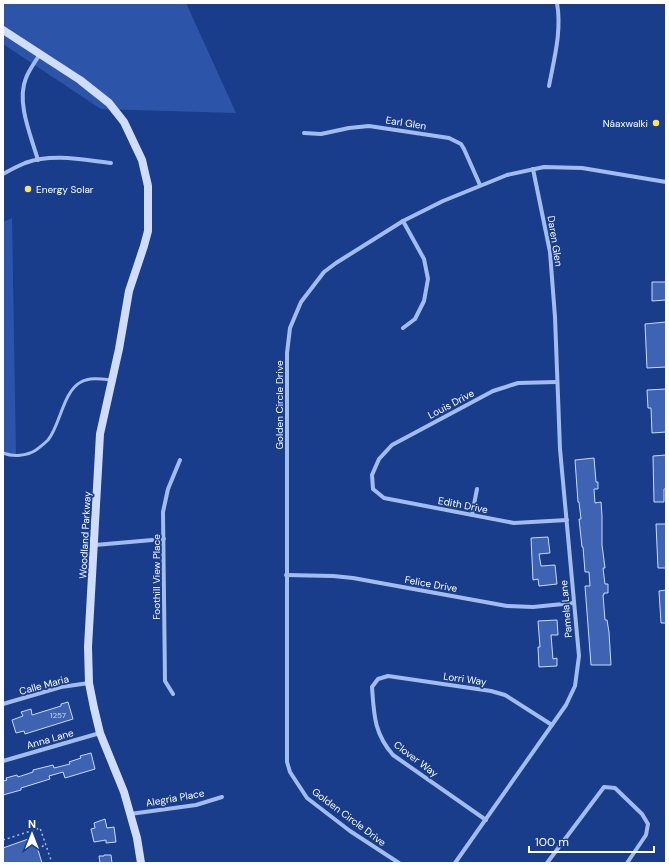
<svg xmlns="http://www.w3.org/2000/svg" width="669" height="866" font-family="'DM Sans',sans-serif">
<style>
.green{fill:#2c55aa}
.building{fill:#3e63b2;stroke:#c9dafa}
.lines{fill:none;stroke-linecap:round;stroke-linejoin:round}
.path{stroke:#a3bcee;stroke-width:1.5;stroke-dasharray:2 3;stroke-linecap:butt}
.lane{stroke:#a3bcee;stroke-width:3}
.street{stroke:#a3bcee;stroke-width:4}
.secondary{stroke:#d0ddfa;stroke-width:8}
.poi-dot{fill:#ffe460;stroke:#193d8b;stroke-width:1.5}
.labels{text-anchor:middle;dominant-baseline:central;stroke-width:3.5;stroke-linejoin:round;paint-order:stroke}
.number-label{font-size:8px;fill:#cfd8ec}
.street-label{font-size:10px;fill:#fff;stroke:#193d8b}
.poi-label{font-size:10px;fill:#fff;stroke:#193d8b;text-anchor:end}
</style>
<rect width="100%" height="100%" fill="#193d8b"/>
<!-- green -->
<g class="green">
<path d="M 3,3 L 186,3 L 236,113 L 101,109 L 3,44 Z"/>
<path d="M 12,218 L 16,456 L 3,455 L 3,222 Z"/>
</g>
<!-- building -->
<g class="building">
<path d="M 652,282 L 666,282 L 666,300 L 652,301 Z"/>
<path d="M 666,322 L 666,367 L 647,368 L 645,324 Z"/>
<path d="M 666,389 L 666,432 L 652,433 L 651,408 L 648,408 L 647,390 Z"/>
<path d="M 666,455 L 666,489 L 664,489 L 664,502 L 654,502 L 653,456 Z"/>
<path d="M 594,458 L 596,482 L 598,482 L 598,489 L 594,489 L 595,503 L 601,502 L 602,515 L 602,545 L 605,568 L 603,568 L 605,584 L 608,584 L 608,593 L 604,593 L 604,595 L 603,595 L 605,620 L 607,620 L 609,632 L 611,665 L 591,665 L 585,586 L 590,586 L 589,572 L 585,572 L 583,547 L 582,547 L 579,519 L 581,519 L 579,502 L 578,502 L 575,460 Z"/>
<path d="M 656,524 L 666,524 L 666,568 L 658,568 Z"/>
<path d="M 548,537 L 550,553 L 539,554 L 541,566 L 555,565 L 557,584 L 539,586 L 538,579 L 533,580 L 531,538 Z"/>
<path d="M 666,590 L 666,623 L 661,623 L 659,591 Z"/>
<path d="M 557,620 L 558,635 L 551,635 L 553,659 L 557,658 L 557,666 L 539,667 L 538,647 L 540,647 L 538,621 Z"/>
<path d="M 68,702 L 73,719 L 25,734 L 24,731 L 16,733 L 12,720 L 23,716 L 21,712 L 31,709 L 32,715 L 61,706 L 61,704 Z"/>
<path d="M 91,753 L 95,769 L 65,778 L 63,772 L 49,776 L 50,779 L 21,788 L 21,790 L 3,795 L 3,781 L 7,780 L 6,778 L 17,775 L 18,777 L 33,772 L 33,770 L 53,765 L 54,768 L 70,764 L 69,762 L 81,758 L 80,756 Z"/>
<path d="M 105,819 L 107,828 L 114,827 L 116,842 L 106,843 L 106,840 L 94,842 L 91,829 L 95,828 L 94,823 Z"/>
<path d="M 34,837 L 42,863 L 3,863 L 3,848 Z"/>
<path d="M 104,855 L 111,855 L 112,863 L 100,863 L 99,856 L 104,856 Z"/>
</g>
<g class="lines">
<!-- path -->
<g class="path">
<path d="M 3,840 L 40,828 L 52,863"/>
<path d="M 37,848 L 46,845"/>
</g>
<!-- lane -->
<path class="lane" d="M 3,453 C 13,457 27,456 36,450 C 40,447 44,444 48,440 C 60,426 63,391 81,382 C 90,377 102,379 112,380"/>
<!-- street -->
<g class="street">
<path d="M 549,86 C 554,59 562,31 557,3"/>
<path d="M 304,133 L 321,134 L 349,128 L 369,126 L 449,138 L 461,144 L 464,149 L 480,185"/>
<path d="M 38,160 C 31,136 16,102 26,78 C 29,70 35,62 40,54"/>
<path d="M 3,174 C 10,170 18,166 25,163 C 53,153 84,160 111,163"/>
<path d="M 403,328 L 415,319 L 424,301 L 428,279 L 424,259 L 403,221"/>
<path d="M 556,382 L 518,383 L 493,391 L 392,445 L 379,459 L 372,475 L 373,489 L 384,498 L 514,523 L 567,520"/>
<path d="M 472,515 L 477,489"/>
<path d="M 95,545 L 164,539"/>
<path d="M 286,575 L 333,576 L 353,578 L 507,606 L 533,607 L 573,603"/>
<path d="M 173,694 L 165,681 L 163,512 L 168,489 L 180,460"/>
<path d="M 3,704 L 61,687 L 89,683"/>
<path d="M 3,761 L 100,733"/>
<path d="M 130,814 L 196,805 L 222,797"/>
<path d="M 486,820 L 393,755 C 374,733 374,715 372,687 L 378,679 L 388,676 L 491,691 L 505,695 L 552,725"/>
<path d="M 399,863 L 350,831 L 307,798 L 290,772 L 287,762 L 287,353 L 290,328 L 301,302 L 324,272 L 336,263 L 403,221 L 443,201 L 507,175 L 544,167 L 582,168 L 666,182"/>
<path d="M 455,863 L 566,705 L 575,686 L 579,656 L 560,449 L 555,317 L 550,252 L 533,169"/>
<path d="M 547,863 L 604,787 L 615,788 L 642,814 L 648,824 L 646,835 L 627,863"/>
</g>
<!-- secondary -->
<path class="secondary" d="M 3,30 L 80,80 L 109,103 L 124,122 L 142,160 L 148,186 L 148,231 L 144,246 L 129,291 L 119,349 L 100,434 L 88,647 L 89,683 L 94,708 L 100,733 L 124,792 L 137,838 L 141,863"/>
</g>
<!-- markers -->
<g class="poi-dot">
<circle cx="656" cy="123" r="4"/>
<circle cx="28" cy="189" r="4"/>
</g>
<g class="labels">
<!-- number labels -->
<g class="number-label">
<text x="58" y="715">1257</text>
</g>
<!-- street labels -->
<g class="street-label">
<text transform="translate(406 123) rotate(9)">Earl Glen</text>
<text transform="translate(555 241) rotate(81)">Daren Glen</text>
<text transform="translate(451 404) rotate(-28)">Louis Drive</text>
<text transform="translate(279 405) rotate(-90)">Golden Circle Drive</text>
<text transform="translate(463 505) rotate(11)">Edith Drive</text>
<text transform="translate(85 535) rotate(-87)">Woodland Parkway</text>
<text transform="translate(156 577) rotate(-90)">Foothill View Place</text>
<text transform="translate(431 584) rotate(10)">Felice Drive</text>
<text transform="translate(566 609) rotate(-95)">Pamela Lane</text>
<text transform="translate(465 679) rotate(8)">Lorri Way</text>
<text transform="translate(44 685) rotate(-15)">Calle Maria</text>
<text transform="translate(50 739) rotate(-16)">Anna Lane</text>
<text transform="translate(416 759) rotate(37)">Clover Way</text>
<text transform="translate(175 798) rotate(-10)">Alegria Place</text>
<text transform="translate(349 817) rotate(37)">Golden Circle Drive</text>
</g>
<!-- poi labels -->
<g class="poi-label">
<text x="648" y="123">Náaxwalki</text>
<text x="36" y="189" text-anchor="start">Energy Solar</text>
</g>
</g>
<!-- border -->
<rect width="669" height="866" fill="none" stroke="#ffffff" stroke-width="8"/>
<!-- north arrow -->
<g transform="translate(32 834)" stroke="#193d8b" stroke-width="3" paint-order="stroke">
<path d="M0-3L7 15L0 10L-7 15Z" fill="#ffffff"/>
<text y="-6" font-size="11" font-weight="bold" text-anchor="middle" fill="#ffffff">N</text>
</g>
<!-- scale -->
<path d="M529 846v6h125v-6" fill="none" stroke="#ffffff" stroke-width="2"/>
<text x="535" y="846" font-size="12" fill="#ffffff" stroke="#193d8b" stroke-width="3" paint-order="stroke">100 m</text>
</svg>
